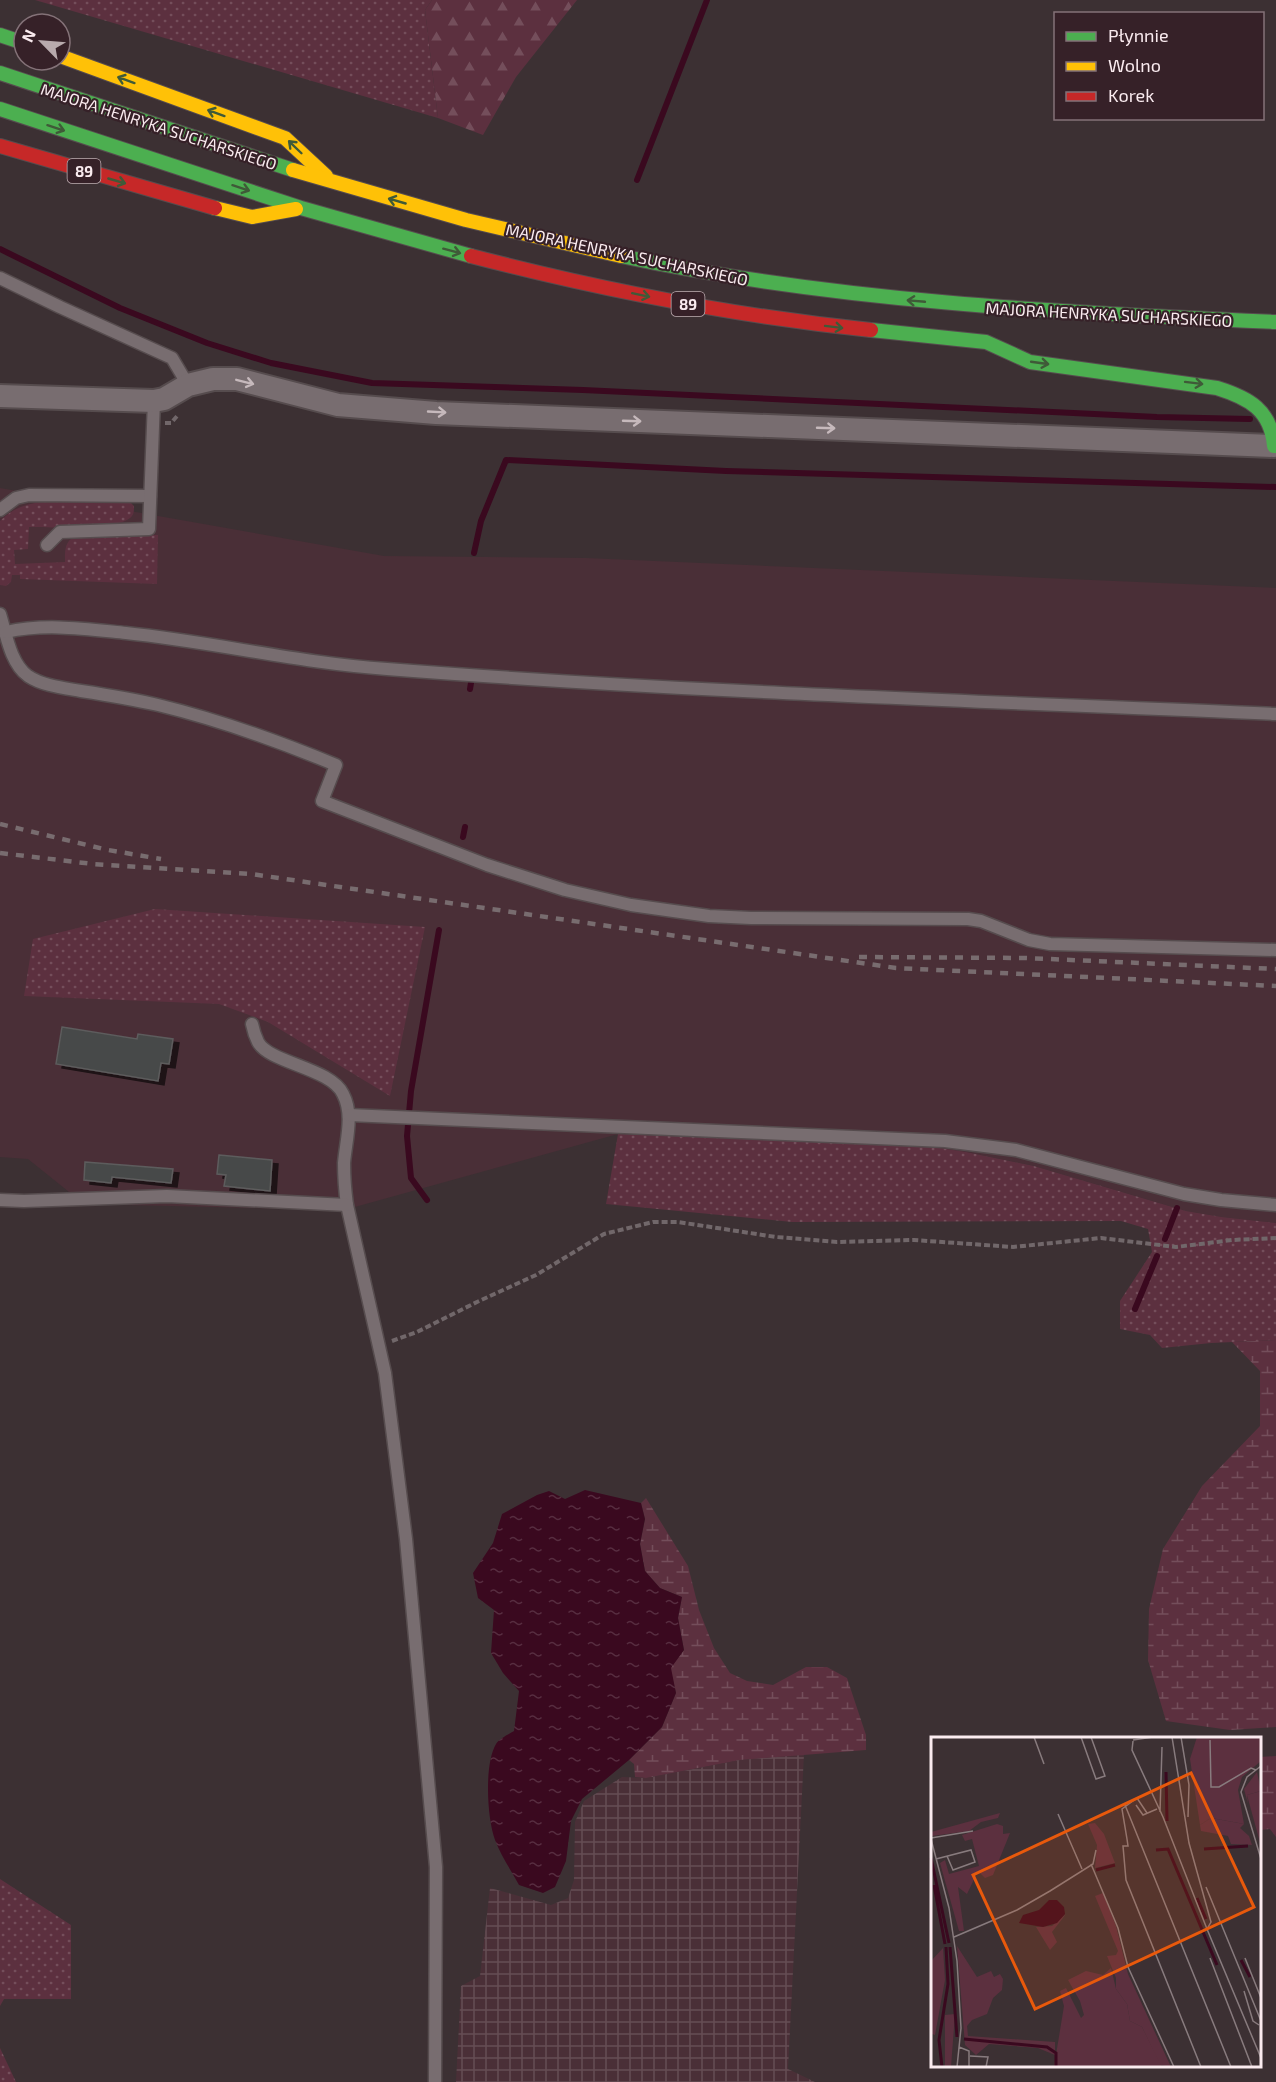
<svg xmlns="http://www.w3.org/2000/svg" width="1276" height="2082" font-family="'Exo 2',sans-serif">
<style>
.built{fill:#4a2f37}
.industrial{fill:url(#industrial-grid)}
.grass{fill:url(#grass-dots)}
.forest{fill:url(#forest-firs)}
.wetland{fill:url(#wetland-marsh)}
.water{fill:url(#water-ripples)}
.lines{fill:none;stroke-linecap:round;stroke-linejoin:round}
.stream{stroke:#3a091f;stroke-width:6}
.building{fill:#474a48;stroke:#5d5c5d;stroke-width:1.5;filter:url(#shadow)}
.lane-casing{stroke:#564c4e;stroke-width:15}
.street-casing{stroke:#564c4e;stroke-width:26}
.fast-casing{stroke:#564c4e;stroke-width:16}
.slow-casing{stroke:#564c4e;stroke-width:16}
.jam-casing{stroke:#564c4e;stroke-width:16}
.path{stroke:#71676a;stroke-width:4;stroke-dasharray:6 3;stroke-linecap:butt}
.lane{stroke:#786d70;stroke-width:12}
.street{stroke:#786d70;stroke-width:22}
.fast{stroke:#4caf50;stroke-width:14}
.slow{stroke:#ffc107;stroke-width:14}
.jam{stroke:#c62828;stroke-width:14}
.rail{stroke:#786c6f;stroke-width:4.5;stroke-dasharray:8 8;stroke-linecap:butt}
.oneway{stroke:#3f5a38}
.oneway2{stroke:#c6b9bc}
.labels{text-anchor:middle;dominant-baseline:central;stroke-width:4.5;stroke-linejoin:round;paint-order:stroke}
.shield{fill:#362128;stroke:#bfaeb3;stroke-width:1.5}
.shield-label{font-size:15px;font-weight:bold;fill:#faebef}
.street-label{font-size:16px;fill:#faebef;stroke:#362128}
.inset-river{fill:none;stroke:#3a091f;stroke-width:3}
.inset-road{fill:none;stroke:#887b7e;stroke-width:1.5}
.view{fill:#e8590c;fill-opacity:0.15;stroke:#e8590c;stroke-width:3}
.inset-edge{fill:none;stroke:#faebef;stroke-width:3}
</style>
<defs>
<pattern id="industrial-grid" width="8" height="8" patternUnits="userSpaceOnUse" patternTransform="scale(1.5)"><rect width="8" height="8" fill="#4a2f37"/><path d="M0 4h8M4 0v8" fill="none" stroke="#654d54"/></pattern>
<pattern id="grass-dots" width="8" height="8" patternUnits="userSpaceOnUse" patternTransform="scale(1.5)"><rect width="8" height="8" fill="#5c303f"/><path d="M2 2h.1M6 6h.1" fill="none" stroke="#744e5b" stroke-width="1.8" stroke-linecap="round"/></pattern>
<pattern id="forest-firs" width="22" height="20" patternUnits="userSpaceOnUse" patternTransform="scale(1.5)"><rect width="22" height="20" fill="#5c303f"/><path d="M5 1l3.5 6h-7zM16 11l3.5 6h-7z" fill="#744e5b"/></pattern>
<pattern id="wetland-marsh" width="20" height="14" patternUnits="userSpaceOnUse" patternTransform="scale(1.5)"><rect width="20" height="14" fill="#5c303f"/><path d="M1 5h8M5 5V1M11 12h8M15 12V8" fill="none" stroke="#744e5b"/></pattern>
<pattern id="water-ripples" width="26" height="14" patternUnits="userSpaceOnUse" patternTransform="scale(1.5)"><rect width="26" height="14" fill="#3a091f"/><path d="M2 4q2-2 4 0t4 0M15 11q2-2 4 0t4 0" fill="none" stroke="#572d40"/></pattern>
<filter id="shadow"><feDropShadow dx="6" dy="4" stdDeviation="0" flood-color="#0009"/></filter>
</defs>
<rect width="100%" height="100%" fill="#3c3033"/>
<!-- built -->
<path class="built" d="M 0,488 L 384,556 L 586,558 L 1276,588 L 1276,1223 L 1222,1217 L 1186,1211 L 1034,1166 L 966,1152 L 785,1140 L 618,1134 L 344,1210 L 84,1204 L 28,1159 L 0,1157 Z"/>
<!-- industrial -->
<path class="industrial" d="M 804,1754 L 788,2069 L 815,2082 L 456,2082 L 461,1986 L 480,1976 L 490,1888 L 551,1905 L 568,1898 L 574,1880 L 575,1822 L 584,1801 L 622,1777 L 646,1778 L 740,1760 Z"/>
<!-- grass -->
<g class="grass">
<path d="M 35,0 L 432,0 L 425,10 L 438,118 Z"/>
<path d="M 92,500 L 131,503 L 134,506 C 134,510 134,513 132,516 C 121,531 48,527 29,527 L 28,549 L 14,550 L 15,564 L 65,562 C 65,553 64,542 74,537 L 158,535 L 157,584 L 20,579 L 20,575 L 12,575 L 11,582 L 6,586 L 0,585 L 0,521 C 24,496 60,501 92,500 Z"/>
<path d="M 155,909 L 425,927 L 390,1096 L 268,1022 L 219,1004 L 24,996 L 33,939 Z"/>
<path d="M 618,1134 L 926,1146 L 966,1152 L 1034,1166 L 1186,1211 L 1222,1217 L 1276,1223 L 1276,1340 L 1211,1343 L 1162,1348 L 1150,1335 L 1120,1329 L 1120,1301 L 1152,1252 L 1148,1229 L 1121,1221 L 792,1222 L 606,1204 Z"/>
<path d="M 0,1879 L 71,1925 L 71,1999 L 4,1999 L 0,2006 Z"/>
<path d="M 0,2048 L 16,2082 L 0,2082 Z"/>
</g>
<!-- forest -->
<path class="forest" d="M 432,0 L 577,0 L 516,77 L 483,135 L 438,118 L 425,10 Z"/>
<!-- wetland -->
<g class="wetland">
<path d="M 1276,1340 L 1276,1727 L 1230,1730 L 1166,1721 L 1148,1660 L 1149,1609 L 1163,1549 L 1202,1486 L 1260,1426 L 1260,1371 L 1232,1342 Z"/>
<path d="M 646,1498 L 688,1566 L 699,1610 L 714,1648 L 730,1673 L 747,1681 L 773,1685 L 806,1667 L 827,1667 L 847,1678 L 866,1735 L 866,1750 L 740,1760 L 646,1778 L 635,1777 L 634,1764 L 629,1760 L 662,1727 L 676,1693 L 670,1668 L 684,1650 L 678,1618 L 682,1597 L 660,1588 L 645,1571 L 640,1544 L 645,1519 L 641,1503 Z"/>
<path d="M 1276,1756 L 1276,1837 L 1270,1829 L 1260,1830 L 1260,1757 Z"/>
</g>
<!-- water -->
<path class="water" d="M 585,1490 L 641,1503 L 645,1519 L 640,1544 L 645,1571 L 660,1588 L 682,1597 L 678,1618 L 684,1650 L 671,1668 L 676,1693 L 662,1727 L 629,1760 L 582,1799 L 571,1821 L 566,1861 L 555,1887 L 543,1893 L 519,1885 C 511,1870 501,1856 495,1840 C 487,1819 484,1764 496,1744 C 499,1739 509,1734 514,1731 L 519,1691 L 503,1673 L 491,1653 L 494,1610 L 478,1598 L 473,1573 L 493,1543 L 502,1514 L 537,1495 L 549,1491 L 565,1499 Z"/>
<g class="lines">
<!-- stream -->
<g class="stream">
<path d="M 637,180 L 707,0"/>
<path d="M 0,249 L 120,308 L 207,343 L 271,363 L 372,383 L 583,390 L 1157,417 L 1250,419"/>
<path d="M 474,553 L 481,521 L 506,460 L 726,471 L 1276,487"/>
<path d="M 470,689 L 471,683"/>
<path d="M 463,837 L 465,827"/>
<path d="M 427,1200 L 411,1178 L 407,1136 L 411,1091 L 439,930"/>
<path d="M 1165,1239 L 1177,1208"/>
<path d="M 1135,1309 L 1157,1256"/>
</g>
</g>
<!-- building -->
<g class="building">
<path d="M 62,1027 L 137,1039 L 138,1034 L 173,1039 L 169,1064 L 161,1063 L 158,1081 L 56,1064 Z"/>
<path d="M 219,1155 L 272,1160 L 270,1191 L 224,1186 L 226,1175 L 217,1174 Z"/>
<path d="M 85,1162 L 173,1169 L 171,1183 L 112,1177 L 111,1183 L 84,1180 Z"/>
</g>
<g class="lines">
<!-- lane casing -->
<g class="lane-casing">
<g id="lane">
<path d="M 0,278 L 60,307 L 172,358 L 188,385"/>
<path d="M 0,510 L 16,498 L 29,495 L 150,496"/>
<path d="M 47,545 L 60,532 L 149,529 L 154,401"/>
<path d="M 0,614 C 6,633 10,663 28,676 C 43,686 64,688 81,691 C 107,695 132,699 158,705 C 220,720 278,741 336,765 L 322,801 L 487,865 L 565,890 L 631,905 L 709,916 L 751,918 L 968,919 L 981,921 L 1029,940 L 1050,944 L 1276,950"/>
<path d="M 6,632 C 45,623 86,629 126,633 C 214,642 299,663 387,669 C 683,692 979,701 1276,714"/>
<path d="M 252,1024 C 253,1029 255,1036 258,1042 C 269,1063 331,1068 343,1094 C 354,1115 346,1140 344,1163 C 344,1177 345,1190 347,1205 L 385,1373 L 406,1539 L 436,1867 L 435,2082"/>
<path d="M 349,1115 L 945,1141 L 1016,1150 L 1184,1194 L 1221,1200 L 1276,1205"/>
<path d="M 0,1200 L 24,1201 L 167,1196 L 347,1205"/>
</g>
</g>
<!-- street casing -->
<g class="street-casing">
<path id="street" d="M 0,396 L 154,401 L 164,399 L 188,385 L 213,379 L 237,379 L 338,405 L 436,413 L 1274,446"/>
</g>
<!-- fast casing -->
<g class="fast-casing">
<g id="fast">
<path d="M 0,35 L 24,43"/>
<path d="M 0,73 L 293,170"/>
<path d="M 0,109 L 301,208 L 471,256"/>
<path d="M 621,256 C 838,302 1055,312 1276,322"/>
<path d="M 871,330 L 986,342 L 1030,362 L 1217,388 C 1249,398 1271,410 1274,446 L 1276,446"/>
</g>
</g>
<!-- slow casing -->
<g class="slow-casing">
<g id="slow">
<path d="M 60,56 L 285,138 L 326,176"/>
<path d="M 293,170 L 466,220 L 621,256"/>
<path d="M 215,208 L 252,217 L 296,209"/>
</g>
</g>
<!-- jam casing -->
<g class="jam-casing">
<g id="jam">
<path d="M 0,146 L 215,208"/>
<path d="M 471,256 C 602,290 735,316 871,330"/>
</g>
</g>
<!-- path -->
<g class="path">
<path d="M 165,423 L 171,423 L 178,415"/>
<path d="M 392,1341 L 417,1332 L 477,1302 L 536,1275 L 604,1234 L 653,1222 L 678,1222 L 776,1237 L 837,1242 L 914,1240 L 1013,1247 L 1101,1238 L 1176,1247 L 1232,1240 L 1276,1238"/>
</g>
<!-- lane -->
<use href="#lane" class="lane"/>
<!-- street -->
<use href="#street" class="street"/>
<!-- fast -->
<use href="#fast" class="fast"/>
<!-- slow -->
<use href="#slow" class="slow"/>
<!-- jam -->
<use href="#jam" class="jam"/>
<!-- rail -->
<g class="rail">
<path d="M 0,824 L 108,850 L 161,859"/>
<path d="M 0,853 L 93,864 L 251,874 L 896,968 L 1276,986"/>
<path d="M 859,957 L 1026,958 L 1276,969"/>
</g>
</g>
<!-- one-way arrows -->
<defs><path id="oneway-shaft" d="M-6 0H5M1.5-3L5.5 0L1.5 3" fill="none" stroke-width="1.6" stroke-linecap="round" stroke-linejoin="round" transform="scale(1.5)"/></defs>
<g class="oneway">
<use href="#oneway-shaft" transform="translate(126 80) rotate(-160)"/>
<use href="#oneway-shaft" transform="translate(216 113) rotate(-160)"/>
<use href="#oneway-shaft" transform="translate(56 128) rotate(18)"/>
<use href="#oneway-shaft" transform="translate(295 147) rotate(-136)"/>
<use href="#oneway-shaft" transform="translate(117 181) rotate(16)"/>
<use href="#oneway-shaft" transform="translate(241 188) rotate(18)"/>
<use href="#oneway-shaft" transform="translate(397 201) rotate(-164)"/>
<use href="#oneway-shaft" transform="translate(452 251) rotate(15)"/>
<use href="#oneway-shaft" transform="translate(641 295) rotate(12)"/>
<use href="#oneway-shaft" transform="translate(916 301) rotate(-175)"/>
<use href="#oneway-shaft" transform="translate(834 327) rotate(7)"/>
<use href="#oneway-shaft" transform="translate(1040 363) rotate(8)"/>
<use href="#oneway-shaft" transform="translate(1194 383) rotate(7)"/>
</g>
<g class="oneway2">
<use href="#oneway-shaft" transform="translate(245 382) rotate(14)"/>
<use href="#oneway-shaft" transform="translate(437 412) rotate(3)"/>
<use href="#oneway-shaft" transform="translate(632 421) rotate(2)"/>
<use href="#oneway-shaft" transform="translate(826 428) rotate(2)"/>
</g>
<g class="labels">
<!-- shield labels -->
<g class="shield">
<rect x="67.5" y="159" width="33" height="24" rx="4.5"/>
<rect x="671.5" y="292" width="33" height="24" rx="4.5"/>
</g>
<g class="shield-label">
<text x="84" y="171">89</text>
<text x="688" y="304">89</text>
</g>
<!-- street labels -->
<g class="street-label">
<text transform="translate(159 126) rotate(18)">MAJORA HENRYKA SUCHARSKIEGO</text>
<text transform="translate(627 254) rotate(12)">MAJORA HENRYKA SUCHARSKIEGO</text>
<text transform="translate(1109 314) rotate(3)">MAJORA HENRYKA SUCHARSKIEGO</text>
</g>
</g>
<!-- overview -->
<g transform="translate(931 1737)">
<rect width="330" height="330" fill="#3c3033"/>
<path d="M 266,0 L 330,0 L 330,24 L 311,40 L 307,53 L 313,87 L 280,81 L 269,88 L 259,22 ZM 326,35 L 330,54 L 316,58 L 317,67 L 313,52 ZM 69,76 L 67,81 L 50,85 L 38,94 L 1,99 L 0,95 ZM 164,86 L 173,97 L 184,126 L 164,131 L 166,108 L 157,87 ZM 66,87 L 72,89 L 72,97 L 79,96 L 62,138 L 54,141 L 47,134 L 36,157 L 27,150 L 33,194 L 28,194 L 9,126 L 14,123 L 18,137 L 48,129 L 41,102 L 34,104 L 31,98 ZM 172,156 L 185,189 L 197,237 L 240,330 L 229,328 L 211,290 L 199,284 L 196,267 L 185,252 L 185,241 L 176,219 L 185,218 L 187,214 L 164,159 ZM 26,209 L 46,240 L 60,234 L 63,240 L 69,237 L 72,242 L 71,253 L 62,261 L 56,277 L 41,283 L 36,289 L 37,299 L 124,305 L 124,318 L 107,311 L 58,307 L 45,318 L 34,308 ZM 12,211 L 14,243 L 4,298 L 1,297 L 1,223 ZM 24,277 L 20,330 L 14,330 L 14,278 Z" fill="#5c303f"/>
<path d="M 330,54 L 330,109 L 316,58 ZM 280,81 L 313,87 L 309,91 L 318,99 L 321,108 L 300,107 L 297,99 L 270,94 L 269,88 Z" fill="#5c303f"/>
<path d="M 135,177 L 121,195 L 126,205 L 119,213 L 105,190 L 121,189 ZM 180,231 L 185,252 L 196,267 L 199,284 L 211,290 L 231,330 L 123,330 L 133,269 L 129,254 L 135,251 L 150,281 L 153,278 L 149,264 L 137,243 L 155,234 L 172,238 Z" fill="#5c303f"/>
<path d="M 118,163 L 126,163 L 133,170 L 134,177 L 126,186 L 112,190 L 88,186 L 92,178 L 108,173 Z" fill="#3a091f"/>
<path class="inset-river" d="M 235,35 L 236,84M 273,112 L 317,109M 225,113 L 237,112 L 286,228M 0,121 L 18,206M 165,133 L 184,128M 3,148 L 14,207M 266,161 L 275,182M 19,210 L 26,300M 310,223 L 319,240M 33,302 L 116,310 L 125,316 L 125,330M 11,330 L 8,303 L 17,247 L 15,210"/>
<path class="inset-road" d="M 103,0 L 113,27M 150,0 L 165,42 L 174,39 L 160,0M 241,0 L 258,106 L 280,185 L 276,192 L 330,321M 250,0 L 258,48 L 257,80M 202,3 L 222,0M 279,3 L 280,50 L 288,50 L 320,31 L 325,33M 202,4 L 201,13 L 232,80 L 276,192M 330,29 L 316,40 L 310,55 L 330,122M 194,68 L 300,330M 205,68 L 212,78 L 226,72M 229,75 L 231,10M 216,76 L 206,61 L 191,72 L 196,102 L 197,109 L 192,109 L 195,143 L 270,330M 127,77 L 151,132M 0,101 L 42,94M 0,102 L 18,171 L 26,224 L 30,291 L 26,330M 5,122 L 40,113 L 44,125 L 22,133 L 16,119M 160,127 L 187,191 L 197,230 L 243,330M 275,150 L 330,284M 23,200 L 86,173 L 119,154 L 162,127 L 165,113M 279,221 L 321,330M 314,221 L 330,261M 313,254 L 322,284 L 328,288M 28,310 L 38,314 L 38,330M 39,319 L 57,320 L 55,330"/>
<path class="view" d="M 260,36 L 323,170 L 104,272 L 42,138 Z"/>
<rect width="330" height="330" class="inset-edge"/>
</g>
<!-- legend -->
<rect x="1054" y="12" width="210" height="108" fill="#362128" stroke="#847278" stroke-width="1.5"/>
<rect x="1066" y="32" width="30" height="9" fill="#4caf50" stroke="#847278" stroke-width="1.5"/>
<text x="1108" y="42" font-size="18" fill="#faebef">Płynnie</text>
<rect x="1066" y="62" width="30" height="9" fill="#ffc107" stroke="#847278" stroke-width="1.5"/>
<text x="1108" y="72" font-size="18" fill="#faebef">Wolno</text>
<rect x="1066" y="92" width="30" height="9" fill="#c62828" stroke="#847278" stroke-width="1.5"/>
<text x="1108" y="102" font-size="18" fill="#faebef">Korek</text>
<!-- north arrow -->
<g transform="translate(42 42) rotate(295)"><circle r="28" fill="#362128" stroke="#847278" stroke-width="1.5"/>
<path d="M0-4.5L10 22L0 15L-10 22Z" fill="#b8aaad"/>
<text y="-9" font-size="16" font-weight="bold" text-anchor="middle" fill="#faebef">N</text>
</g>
</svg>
